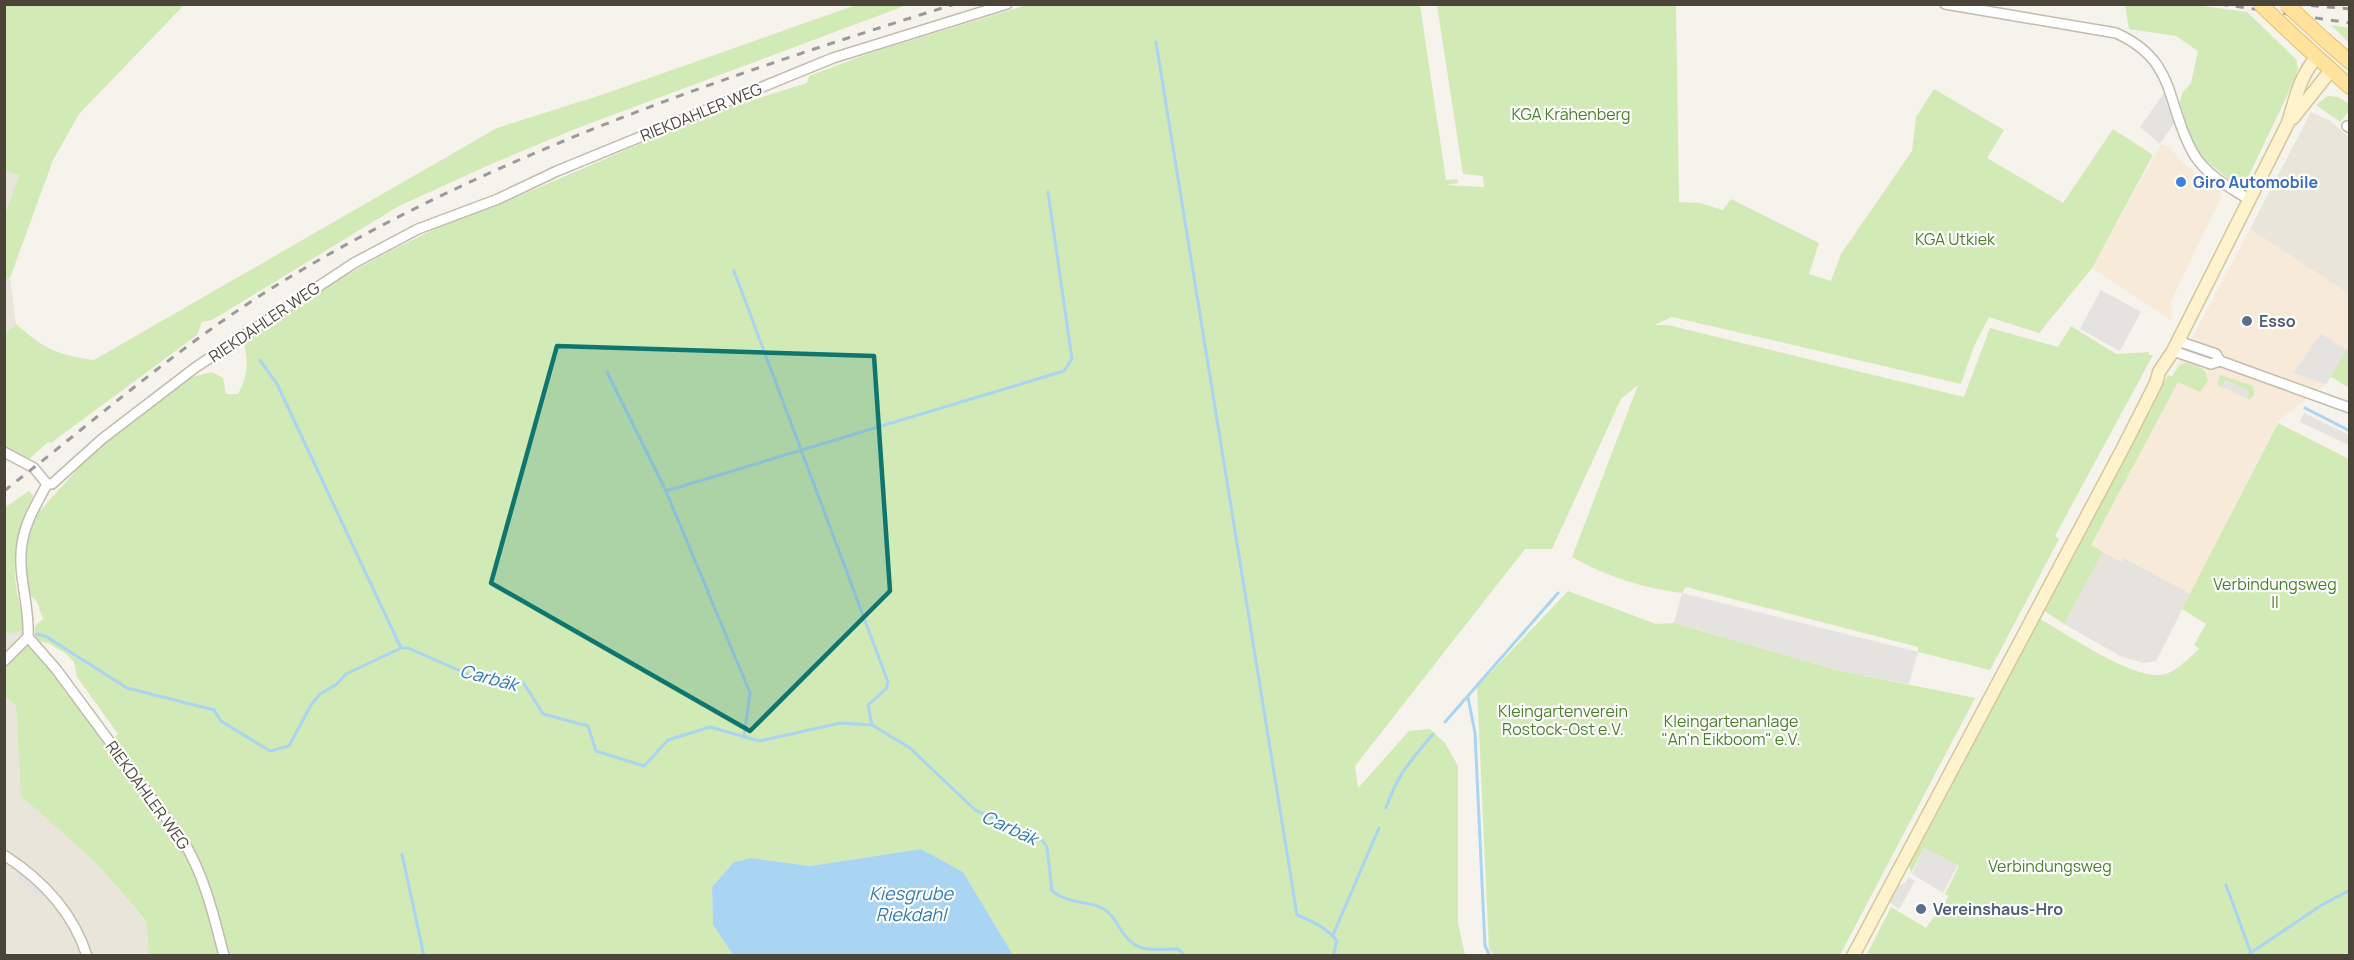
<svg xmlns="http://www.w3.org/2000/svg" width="2354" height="960" font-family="Manrope,sans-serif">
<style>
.residential{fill:#eae5da}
.commercial{fill:#f7ead8}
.industrial{fill:#e6e2dd}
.green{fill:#d2eab5}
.parking{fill:#e5e3e0}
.water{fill:#a9d4f2}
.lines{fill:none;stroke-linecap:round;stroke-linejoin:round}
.stream{stroke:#a9d4f2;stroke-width:3}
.street-casing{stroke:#c2bbae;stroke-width:12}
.secondary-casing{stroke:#d6c79b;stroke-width:15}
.primary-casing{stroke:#e6c16a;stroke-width:16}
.street{stroke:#fff;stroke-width:9}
.secondary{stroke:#fff3cd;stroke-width:12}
.primary{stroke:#ffe39c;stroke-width:14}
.rail{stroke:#9a9a9a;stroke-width:3;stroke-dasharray:8 8;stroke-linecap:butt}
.primary-bridge-casing{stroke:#e6c16a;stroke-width:16;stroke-linecap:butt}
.primary-bridge{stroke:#ffe39c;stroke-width:14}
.marked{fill:#0f766e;fill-opacity:0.2;stroke:#0f766e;stroke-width:4.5;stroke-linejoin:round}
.shop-dot{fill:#3f7fe0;stroke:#fff;stroke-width:2}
.service-dot{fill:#5c6f8a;stroke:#fff;stroke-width:2}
.labels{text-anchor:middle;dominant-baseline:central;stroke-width:4.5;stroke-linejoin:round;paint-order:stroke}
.street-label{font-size:16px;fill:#4b4439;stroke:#fff}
.park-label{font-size:16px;fill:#4a7f2a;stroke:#fff}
.shop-label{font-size:16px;font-weight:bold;fill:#366cbe;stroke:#fff;text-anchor:start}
.service-label{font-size:16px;font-weight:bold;fill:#4e5e75;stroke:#fff;text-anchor:start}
.water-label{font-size:18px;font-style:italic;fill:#2e7ab2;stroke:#fff}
</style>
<rect width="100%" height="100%" fill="#f6f3ec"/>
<!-- residential -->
<g class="residential">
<path d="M 2311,112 L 2329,120 L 2349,137 L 2349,294 L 2250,229 Z"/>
<path d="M 5,171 L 19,175 L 5,215 Z"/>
<path d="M 10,278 L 16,324 L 5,334 L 5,279 Z"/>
<path d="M 22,631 L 28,637 L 5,664 L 5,634 Z"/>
<path d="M 4,697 L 16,706 L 21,796 L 97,864 L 146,922 L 149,955 L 5,955 Z"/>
</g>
<!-- commercial -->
<g class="commercial">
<path d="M 2161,144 L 2169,147 L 2184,164 L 2219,189 L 2222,195 L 2171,301 L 2171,320 L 2092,268 Z"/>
<path d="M 2250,229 L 2349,294 L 2349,346 L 2326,384 L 2278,421 L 2190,594 L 2124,558 L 2121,563 L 2090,545 L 2178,382 L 2172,376 Z"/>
</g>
<!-- industrial -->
<path class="industrial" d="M 2103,552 L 2121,562 L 2124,558 L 2190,594 L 2156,661 L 2144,663 L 2122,657 L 2064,624 Z"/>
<!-- green -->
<g class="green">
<path d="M 5,4 L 184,5 L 79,114 L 53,160 L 10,278 L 5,279 L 5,215 L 19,175 L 5,171 Z"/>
<path d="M 1030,4 L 1420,5 L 1446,180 L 1457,179 L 1458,183 L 1446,185 L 1484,187 L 1483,176 L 1463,174 L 1437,5 L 1676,5 L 1679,202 L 1700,203 L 1723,210 L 1731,199 L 1819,243 L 1809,274 L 1831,281 L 1841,254 L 1912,151 L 1916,117 L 1934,89 L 2004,130 L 1987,158 L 2063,203 L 2113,129 L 2153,155 L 2092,268 L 2039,333 L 1989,317 L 1974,346 L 1961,384 L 1672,317 L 1654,325 L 1668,325 L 1964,397 L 1990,328 L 2058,347 L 2071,326 L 2116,354 L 2150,352 L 2148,355 L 2153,355 L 2055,536 L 2059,539 L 1990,670 L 1918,652 L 1918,647 L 1686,587 L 1682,593 C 1643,588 1605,576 1572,557 L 1638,385 L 1621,399 L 1552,549 L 1525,549 L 1355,766 L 1358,788 L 1409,731 L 1430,729 L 1445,743 L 1458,766 L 1458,923 L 1465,955 L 1013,955 L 963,872 L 921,849 L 810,866 L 751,858 L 734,862 L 712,887 L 713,925 L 733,955 L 149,955 L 146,921 L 97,864 L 21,796 L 16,706 L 5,697 L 5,664 L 28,637 L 110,742 L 118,734 L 77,677 L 74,662 L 65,653 L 48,643 L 37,641 L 34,636 L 35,626 L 43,619 L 37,602 L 30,595 L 26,567 L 28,534 L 38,513 L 91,454 L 188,378 L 212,372 L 223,378 L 226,394 L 238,394 C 248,376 249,361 243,342 L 278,315 L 317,291 L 390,251 L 445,224 L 503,203 L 714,112 L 807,83 L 809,76 L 870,53 Z"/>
<path d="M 2188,4 L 2247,12 L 2296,59 L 2298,68 L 2294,81 L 2242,190 L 2199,155 L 2191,141 L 2180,102 L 2182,93 L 2191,83 L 2198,51 L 2176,36 L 2129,29 L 2125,5 Z"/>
<path d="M 856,5 L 907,5 L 575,129 L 489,165 L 399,206 L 212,320 L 202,322 L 197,335 L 51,443 L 48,442 L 29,459 L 5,448 L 4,334 L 16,324 C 46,350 55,354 94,360 L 497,128 L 607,93 Z"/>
<path d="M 2331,25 L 2349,28 L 2349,43 Z"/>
<path d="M 2328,96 L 2338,97 L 2349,104 L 2349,111 L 2340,122 L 2316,105 Z"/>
<path d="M 2349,346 L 2349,388 L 2330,376 Z"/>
<path d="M 2185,363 C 2197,366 2207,367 2208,381 L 2200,392 L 2178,382 L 2091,545 L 2103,552 L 2064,624 L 2043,610 L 2168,375 L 2172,376 L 2180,365 Z"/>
<path d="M 2220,375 L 2253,386 L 2254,395 L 2250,399 L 2246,398 L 2249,392 L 2226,380 L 2222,387 L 2217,384 Z"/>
<path d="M 2278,423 L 2349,459 L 2349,955 L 1866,956 L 1891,907 L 1926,928 L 1949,896 L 1945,894 L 1959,866 L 1924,848 L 1911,873 L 1908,863 L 2040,619 C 2067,634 2137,683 2166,674 C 2178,670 2190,657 2199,649 L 2194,645 L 2206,624 L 2182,609 Z"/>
<path d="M 29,491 L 33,496 C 17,528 11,557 17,593 C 20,607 23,616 22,631 L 5,634 L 4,508 Z"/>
<path d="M 1568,591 L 1656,624 L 1674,623 L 1837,670 L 1975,698 L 1840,955 L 1496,956 L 1489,950 L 1477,687 Z"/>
</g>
<!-- parking -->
<g class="parking">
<path d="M 2164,93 L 2174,123 L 2160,144 L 2140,127 Z"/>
<path d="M 2101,290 L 2141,312 L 2120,351 L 2080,329 Z"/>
<path d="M 2321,334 L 2347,350 L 2326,384 L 2293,373 Z"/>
<path d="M 2225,380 L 2249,391 L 2246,398 L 2222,387 Z"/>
<path d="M 2304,413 L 2349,435 L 2349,445 L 2300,422 Z"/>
<path d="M 1682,593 L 1918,652 L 1909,684 L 1837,670 L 1674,623 Z"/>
<path d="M 1924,848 L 1958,865 L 1943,893 L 1912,874 Z"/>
<path d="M 22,872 L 45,894 L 40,899 L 17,879 Z"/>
<path d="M 1909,877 L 1915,881 L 1899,909 L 1888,901 L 1895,887 L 1905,883 Z"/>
</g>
<!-- water -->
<path class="water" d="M 921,849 L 963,872 L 1013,955 L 733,955 L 713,925 L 712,887 L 734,862 L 751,858 L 810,866 Z"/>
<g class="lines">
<!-- stream -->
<g class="stream">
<path d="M 1156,42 L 1297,915 C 1312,921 1327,928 1337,941 L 1333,956"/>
<path d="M 734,271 L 888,682 L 886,689 L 868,705 L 872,725"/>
<path d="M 260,360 L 277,384 L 401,648"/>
<path d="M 607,372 L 666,491"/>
<path d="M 2305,408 L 2350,431"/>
<path d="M 37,634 L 47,637 L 127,688 L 214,710 L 221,721 L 270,751 L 289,746 L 311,705 L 320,694 L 337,684 L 346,674 L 401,648 L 408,648 L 472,676 L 523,682 L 543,714 L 588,726 L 596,751 L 644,766 L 668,740 L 710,727 L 759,741 L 841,723 L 872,725 L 910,748 L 975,810 L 1042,840 L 1047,847 L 1052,891 C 1070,905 1086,900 1104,909 C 1111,913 1115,920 1119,927 C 1136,955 1148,949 1178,949 L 1185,956"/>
<path d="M 1468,697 L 1475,733 L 1485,946 L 1490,956"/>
<path d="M 1445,722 L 1558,593"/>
<path d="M 744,737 L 750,693 L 666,491 L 1064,371 L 1072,359 L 1048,192"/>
<path d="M 1386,808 C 1397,775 1411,760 1433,734"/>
<path d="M 402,854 L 424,956"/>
<path d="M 2226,885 L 2251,953"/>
<path d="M 1333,935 L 1379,828"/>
<path d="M 2246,956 L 2320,906 L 2350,890"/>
</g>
<!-- street casing -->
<g class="street-casing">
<g id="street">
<path d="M 1945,4 L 2116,33 C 2178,61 2165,103 2193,153 C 2205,174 2230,188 2250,200"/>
<path d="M 2347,126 L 2350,128"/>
<path d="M 2178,341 L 2216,354 L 2220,361 L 2350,408"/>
<path d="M 2173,351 L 2211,364 L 2220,361"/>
<path d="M 4,452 L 34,468 L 47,484"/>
<path d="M 4,661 L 28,637"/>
<path d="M 4,855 C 43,880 73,912 87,956"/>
<path d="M 224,956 C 214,916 205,878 184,842 L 56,669 L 28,637 C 30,605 17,575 22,544 C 25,522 37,503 47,484 L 52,484 L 102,439 L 196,367 L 354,263 L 418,229 L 498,199 L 557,171 L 833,58 L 1007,4"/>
</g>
</g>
<!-- secondary casing -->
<g class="secondary-casing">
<g id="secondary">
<path d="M 2293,118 L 2331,70"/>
<path d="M 1853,956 L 2123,448 L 2156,383 L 2159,372 L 2173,351 L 2288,123 C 2295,100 2300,75 2317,57"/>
</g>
</g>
<!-- primary casing -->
<g class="primary-casing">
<g id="primary">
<path d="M 2297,39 L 2350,87"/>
<path d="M 2326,41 L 2350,62"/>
</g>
</g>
<!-- street -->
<use href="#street" class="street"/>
<!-- secondary -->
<use href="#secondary" class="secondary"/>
<!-- primary -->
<use href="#primary" class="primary"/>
<!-- rail -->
<g class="rail">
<path d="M 2220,4 L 2350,23"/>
<path d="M 2295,4 L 2350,9"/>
<path d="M 4,491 C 98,418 188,338 290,277 C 496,153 727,75 955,4"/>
</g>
<!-- primary-bridge casing -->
<g class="primary-bridge-casing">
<g id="primary-bridge">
<path d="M 2260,4 L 2297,39"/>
<path d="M 2286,4 L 2326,41"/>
</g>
</g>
<!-- primary-bridge -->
<use href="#primary-bridge" class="primary-bridge"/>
</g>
<!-- marked area -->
<path class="marked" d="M 557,346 L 874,356 L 890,591 L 750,731 L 491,583 Z"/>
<!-- markers -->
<circle class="shop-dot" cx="2181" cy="182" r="6"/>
<g class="service-dot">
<circle cx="2247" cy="321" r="6"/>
<circle cx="1921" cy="909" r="6"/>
</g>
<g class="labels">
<!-- street labels -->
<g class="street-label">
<text transform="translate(701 112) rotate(-22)">RIEKDAHLER WEG</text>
<text transform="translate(264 322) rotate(-34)">RIEKDAHLER WEG</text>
<text transform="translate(148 795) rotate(54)">RIEKDAHLER WEG</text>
</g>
<!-- park labels -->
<g class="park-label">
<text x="1571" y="114">KGA Krähenberg</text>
<text x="1955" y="239">KGA Utkiek</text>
<text x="2275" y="584">Verbindungsweg<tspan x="2275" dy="18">II</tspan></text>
<text x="1563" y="711">Kleingartenverein<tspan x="1563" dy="18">Rostock-Ost e.V.</tspan></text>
<text x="1731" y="721">Kleingartenanlage<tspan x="1731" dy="18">"An'n Eikboom" e.V.</tspan></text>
<text x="2050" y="866">Verbindungsweg</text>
</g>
<!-- shop labels -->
<g class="shop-label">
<text x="2193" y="182">Giro Automobile</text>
</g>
<!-- service labels -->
<g class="service-label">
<text x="2259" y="321">Esso</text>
<text x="1933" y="909">Vereinshaus-Hro</text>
</g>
<!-- water labels -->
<g class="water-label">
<text transform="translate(489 677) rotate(15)">Carbäk</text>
<text transform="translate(1010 827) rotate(25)">Carbäk</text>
<text x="911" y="893">Kiesgrube<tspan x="911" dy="21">Riekdahl</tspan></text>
</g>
</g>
<!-- border -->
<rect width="2354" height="960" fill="none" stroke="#4b4439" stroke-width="12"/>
</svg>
